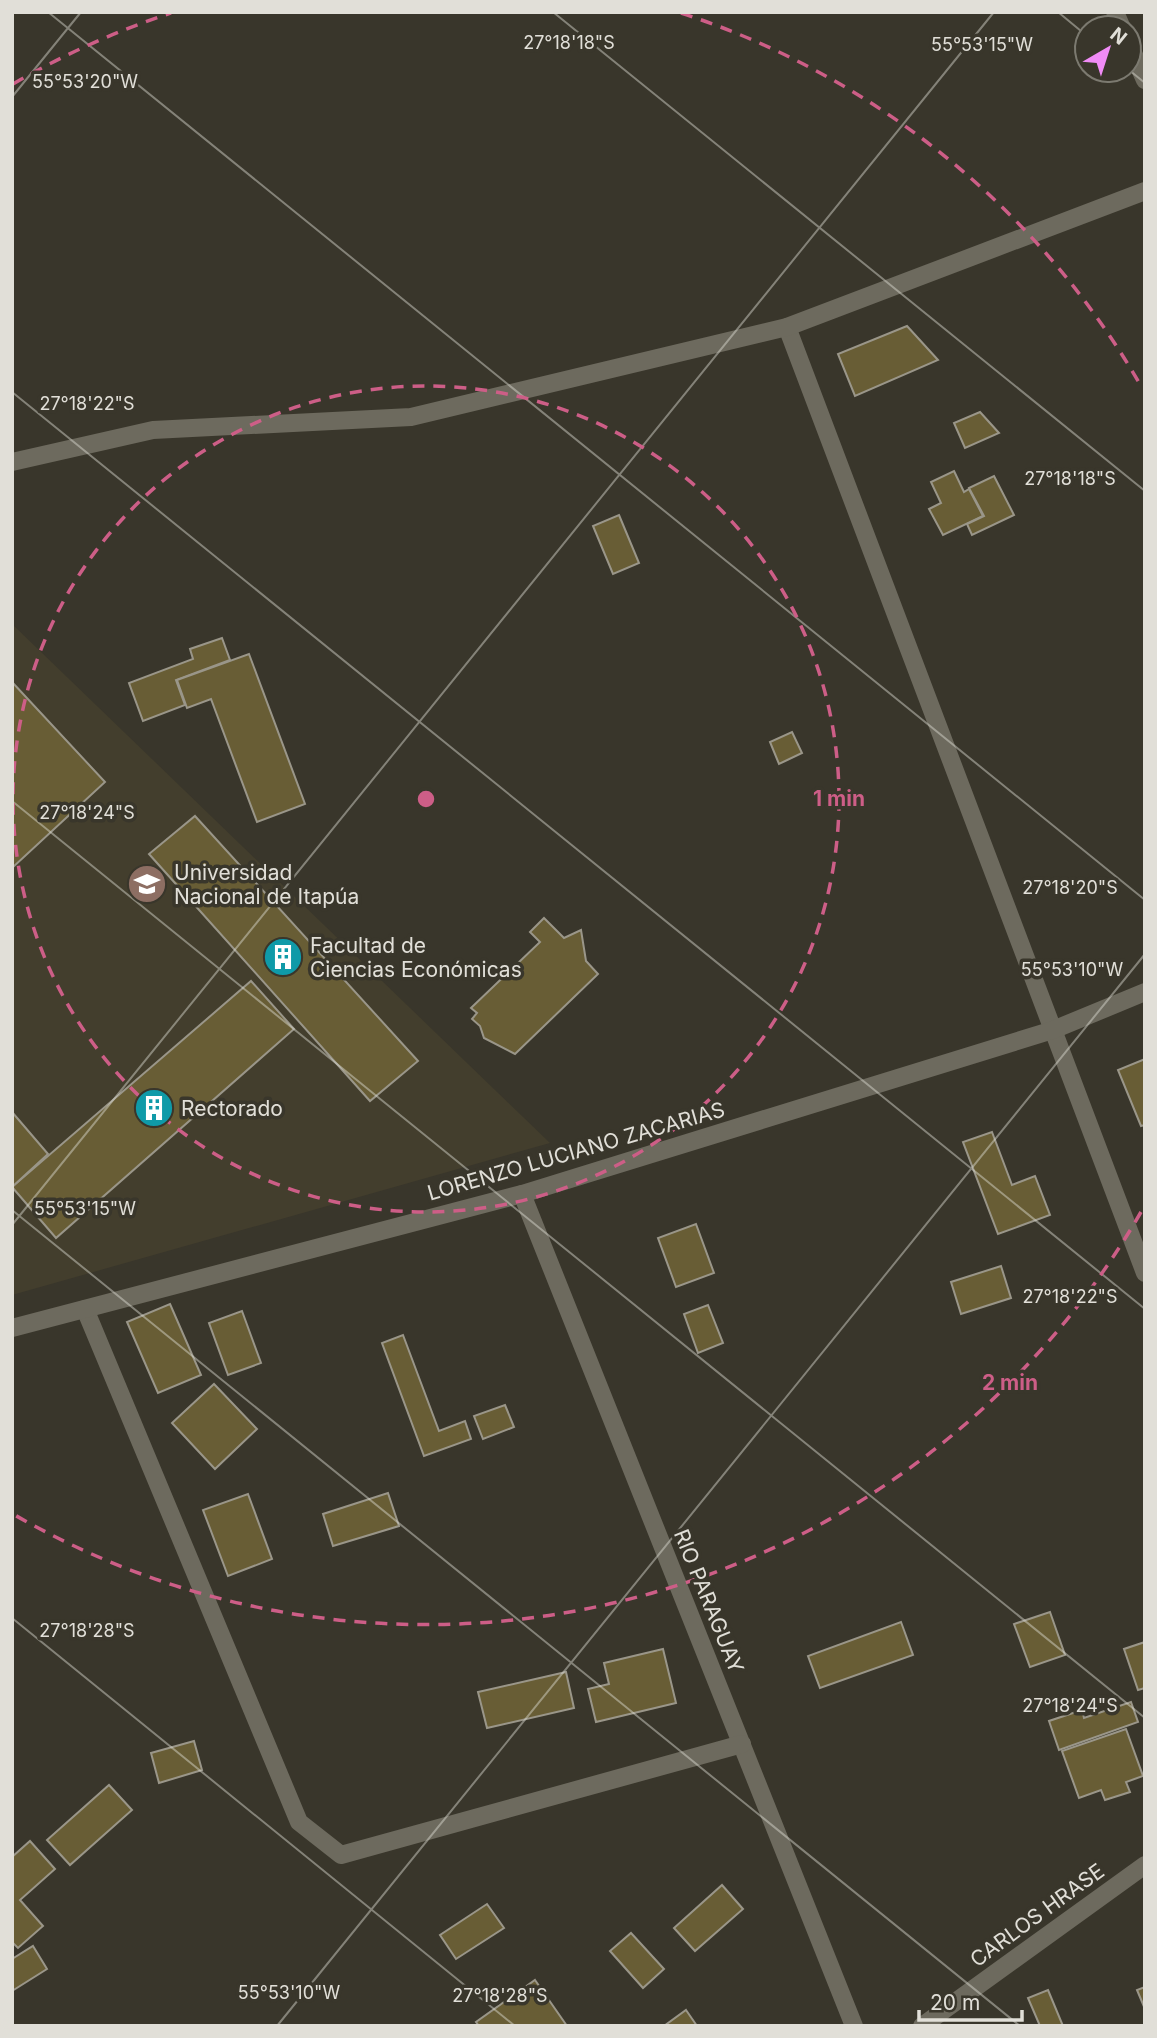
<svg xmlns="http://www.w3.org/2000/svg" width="1157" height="2038" font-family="Inter,sans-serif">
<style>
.built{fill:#433e2d}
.building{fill:#685d35;stroke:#9a9689;stroke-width:2}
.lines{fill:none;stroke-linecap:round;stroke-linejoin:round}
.street{stroke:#6d6a5e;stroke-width:18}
.ticks{fill:none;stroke:#e1dfd8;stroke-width:2;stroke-opacity:0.45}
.ring{fill:none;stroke:#cd5e87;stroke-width:3.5;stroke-dasharray:12 9}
.labels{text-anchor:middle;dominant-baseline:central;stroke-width:7;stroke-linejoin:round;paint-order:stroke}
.poi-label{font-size:21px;fill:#e1dfd8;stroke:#39362b;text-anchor:start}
.street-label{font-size:21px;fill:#e1dfd8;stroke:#39362b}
.ticks-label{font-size:18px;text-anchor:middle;fill:#e1dfd8;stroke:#39362b;stroke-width:7;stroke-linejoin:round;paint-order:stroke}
.centre{fill:#cd5e87;stroke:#39362b;stroke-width:3.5}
.ring-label{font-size:21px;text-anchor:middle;font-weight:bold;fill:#cd5e87;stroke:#39362b;stroke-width:7;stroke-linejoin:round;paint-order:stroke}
</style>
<rect width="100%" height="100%" fill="#39362b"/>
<!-- built -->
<path class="built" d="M 12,624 L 550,1143 L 12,1295 Z"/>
<!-- building -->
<g class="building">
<path d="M 907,326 L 938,360 L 855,396 L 838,354 Z"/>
<path d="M 980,412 L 999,433 L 965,448 L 954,423 Z"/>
<path d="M 954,471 L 964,492 L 969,489 L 983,516 L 943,535 L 929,509 L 941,503 L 931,482 Z"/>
<path d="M 994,476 L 1014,515 L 972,535 L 967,524 L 984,516 L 969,488 Z"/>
<path d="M 619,515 L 639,563 L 613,574 L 593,526 Z"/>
<path d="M 222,638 L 230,660 L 176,680 L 185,705 L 143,721 L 129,683 L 193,659 L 190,649 Z"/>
<path d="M 249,654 L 305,804 L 257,822 L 211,699 L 187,708 L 177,680 Z"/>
<path d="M 12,682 L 105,782 L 12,868 Z"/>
<path d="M 792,732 L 802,753 L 779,764 L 770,742 Z"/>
<path d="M 195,816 L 418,1061 L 370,1101 L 149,854 Z"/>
<path d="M 544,918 L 564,938 L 581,930 L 586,961 L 598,974 L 515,1054 L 484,1038 L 480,1026 L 472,1019 L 477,1013 L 471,1008 L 540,942 L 530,932 Z"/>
<path d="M 251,981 L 294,1029 L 56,1238 L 12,1187 Z"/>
<path d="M 1145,1059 L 1145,1125 L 1141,1126 L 1118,1070 Z"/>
<path d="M 12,1112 L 48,1154 L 12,1187 Z"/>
<path d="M 992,1132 L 1012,1185 L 1035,1176 L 1050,1215 L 998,1234 L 963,1142 Z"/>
<path d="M 696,1224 L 714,1273 L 676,1287 L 658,1238 Z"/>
<path d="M 1001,1266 L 1011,1298 L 961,1314 L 951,1282 Z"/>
<path d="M 170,1304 L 201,1375 L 158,1393 L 127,1322 Z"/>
<path d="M 708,1305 L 723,1343 L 698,1353 L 684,1314 Z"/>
<path d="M 242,1311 L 261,1363 L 228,1375 L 209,1323 Z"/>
<path d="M 403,1335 L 439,1431 L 465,1421 L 471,1439 L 424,1456 L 382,1343 Z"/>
<path d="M 214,1384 L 257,1429 L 215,1469 L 172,1423 Z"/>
<path d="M 505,1405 L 514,1427 L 483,1439 L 474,1416 Z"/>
<path d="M 388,1493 L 399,1526 L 333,1546 L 323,1514 Z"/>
<path d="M 248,1494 L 272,1559 L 228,1576 L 203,1510 Z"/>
<path d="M 1050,1612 L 1065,1655 L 1030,1667 L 1014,1624 Z"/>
<path d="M 901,1622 L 913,1655 L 820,1688 L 808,1656 Z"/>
<path d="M 1145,1642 L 1145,1688 L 1138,1690 L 1124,1649 Z"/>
<path d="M 663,1649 L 676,1703 L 596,1722 L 588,1689 L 609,1684 L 604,1663 Z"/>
<path d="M 566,1672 L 574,1708 L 487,1728 L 478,1692 Z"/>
<path d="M 1131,1702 L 1138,1722 L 1059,1750 L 1049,1721 L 1082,1710 L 1084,1718 Z"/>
<path d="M 1126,1729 L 1143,1776 L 1126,1782 L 1130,1792 L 1105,1800 L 1101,1790 L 1079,1798 L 1062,1751 Z"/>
<path d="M 194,1741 L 202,1770 L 159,1783 L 151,1753 Z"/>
<path d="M 109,1785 L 132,1810 L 70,1865 L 47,1840 Z"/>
<path d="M 30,1841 L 55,1869 L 20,1900 L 43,1926 L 18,1948 L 12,1942 L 12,1857 Z"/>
<path d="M 722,1885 L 743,1909 L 695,1951 L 674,1928 Z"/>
<path d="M 487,1904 L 504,1928 L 456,1959 L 440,1935 Z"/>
<path d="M 631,1933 L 664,1969 L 643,1988 L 610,1951 Z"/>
<path d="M 33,1946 L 47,1969 L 12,1991 L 12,1959 Z"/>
<path d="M 535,1980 L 567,2026 L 479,2026 L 476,2022 Z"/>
<path d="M 1145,1987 L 1145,2009 L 1137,1990 Z"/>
<path d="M 1048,1990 L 1063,2026 L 1040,2026 L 1028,1998 Z"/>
<path d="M 686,2010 L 697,2026 L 664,2026 Z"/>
</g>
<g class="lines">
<!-- street -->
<g class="street">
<path d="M 1115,12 L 1122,28"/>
<path d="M 1129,44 L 1145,80"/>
<path d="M 787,327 L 1145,1273"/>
<path d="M 12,462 L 153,430 L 411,417 L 787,327 L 1145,191"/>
<path d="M 522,1194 L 854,2026"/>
<path d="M 85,1309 L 299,1822 L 341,1855 L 742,1744"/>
<path d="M 12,1328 L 522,1194 L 1053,1030 L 1145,992"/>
<path d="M 922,2026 L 1145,1865"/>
</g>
</g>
<!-- ticks -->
<path class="ticks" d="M 48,12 L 1145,900M 553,12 L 1145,491M 1058,12 L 1087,36M 1129,70 L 1145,83M 12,97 L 81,12M 12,392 L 1145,1309M 12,801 L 1145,1718M 12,1210 L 1020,2026M 12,1225 L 994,12M 12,1618 L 515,2026M 277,2026 L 1145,954"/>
<!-- distance rings -->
<g class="ring">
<circle cx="426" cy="799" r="413"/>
<path d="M1141 1212A826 826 0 0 1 13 1514M13 84A826 826 0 0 1 171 13M681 13A826 826 0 0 1 1141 386"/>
</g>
<!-- icons -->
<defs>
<g id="university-disc" transform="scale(2.0125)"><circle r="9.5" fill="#8d6e63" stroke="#39362b"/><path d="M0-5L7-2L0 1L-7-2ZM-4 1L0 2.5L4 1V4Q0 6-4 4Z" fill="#fff"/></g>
<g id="building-disc" transform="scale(2.0125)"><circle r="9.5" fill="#0f9aa8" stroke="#39362b"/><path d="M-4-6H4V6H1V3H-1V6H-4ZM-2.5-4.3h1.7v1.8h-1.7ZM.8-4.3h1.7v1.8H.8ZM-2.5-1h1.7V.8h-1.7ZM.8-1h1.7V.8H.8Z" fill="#fff"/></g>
</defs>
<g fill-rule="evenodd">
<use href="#university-disc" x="147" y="884"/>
<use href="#building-disc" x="283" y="957"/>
<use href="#building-disc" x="154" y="1108"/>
</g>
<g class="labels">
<!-- poi labels -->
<g class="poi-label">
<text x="174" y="872">Universidad<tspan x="174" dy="24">Nacional de Itapúa</tspan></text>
<text x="310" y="945">Facultad de<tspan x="310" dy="24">Ciencias Económicas</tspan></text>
<text x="181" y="1108">Rectorado</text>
</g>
<!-- street labels -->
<g class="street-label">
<text transform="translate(576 1151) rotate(-16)">LORENZO LUCIANO ZACARIAS</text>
<text transform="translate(709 1601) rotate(68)">RIO PARAGUAY</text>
<text transform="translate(1037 1915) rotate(-36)">CARLOS HRASE</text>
</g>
</g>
<g class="ticks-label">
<text x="569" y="49">27°18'18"S</text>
<text x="982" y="51">55°53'15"W</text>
<text x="85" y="88">55°53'20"W</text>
<text x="87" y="410">27°18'22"S</text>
<text x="1070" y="485">27°18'18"S</text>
<text x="87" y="819">27°18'24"S</text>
<text x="1070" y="894">27°18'20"S</text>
<text x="1072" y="976">55°53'10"W</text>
<text x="85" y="1215">55°53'15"W</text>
<text x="1070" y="1303">27°18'22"S</text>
<text x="87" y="1637">27°18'28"S</text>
<text x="1070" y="1712">27°18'24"S</text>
<text x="289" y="1999">55°53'10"W</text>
<text x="500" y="2002">27°18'28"S</text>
</g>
<circle cx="426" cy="799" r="10" class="centre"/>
<g class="ring-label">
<text x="839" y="806">1 min</text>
<text x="1010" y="1390">2 min</text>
</g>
<!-- border -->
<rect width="1157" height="2038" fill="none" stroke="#e1dfd8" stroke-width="28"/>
<!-- north arrow -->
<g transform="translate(1108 49) rotate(39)"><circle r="33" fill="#39362b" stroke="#7c7a70" stroke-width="2"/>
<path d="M0-5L12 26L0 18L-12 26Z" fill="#f08bf6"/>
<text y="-10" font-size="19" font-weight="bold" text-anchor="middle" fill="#e1dfd8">N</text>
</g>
<!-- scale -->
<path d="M919 2010v10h103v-10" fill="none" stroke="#e1dfd8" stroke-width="3.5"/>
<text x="930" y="2010" font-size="21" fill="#e1dfd8" stroke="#39362b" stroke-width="5" paint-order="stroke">20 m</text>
</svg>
